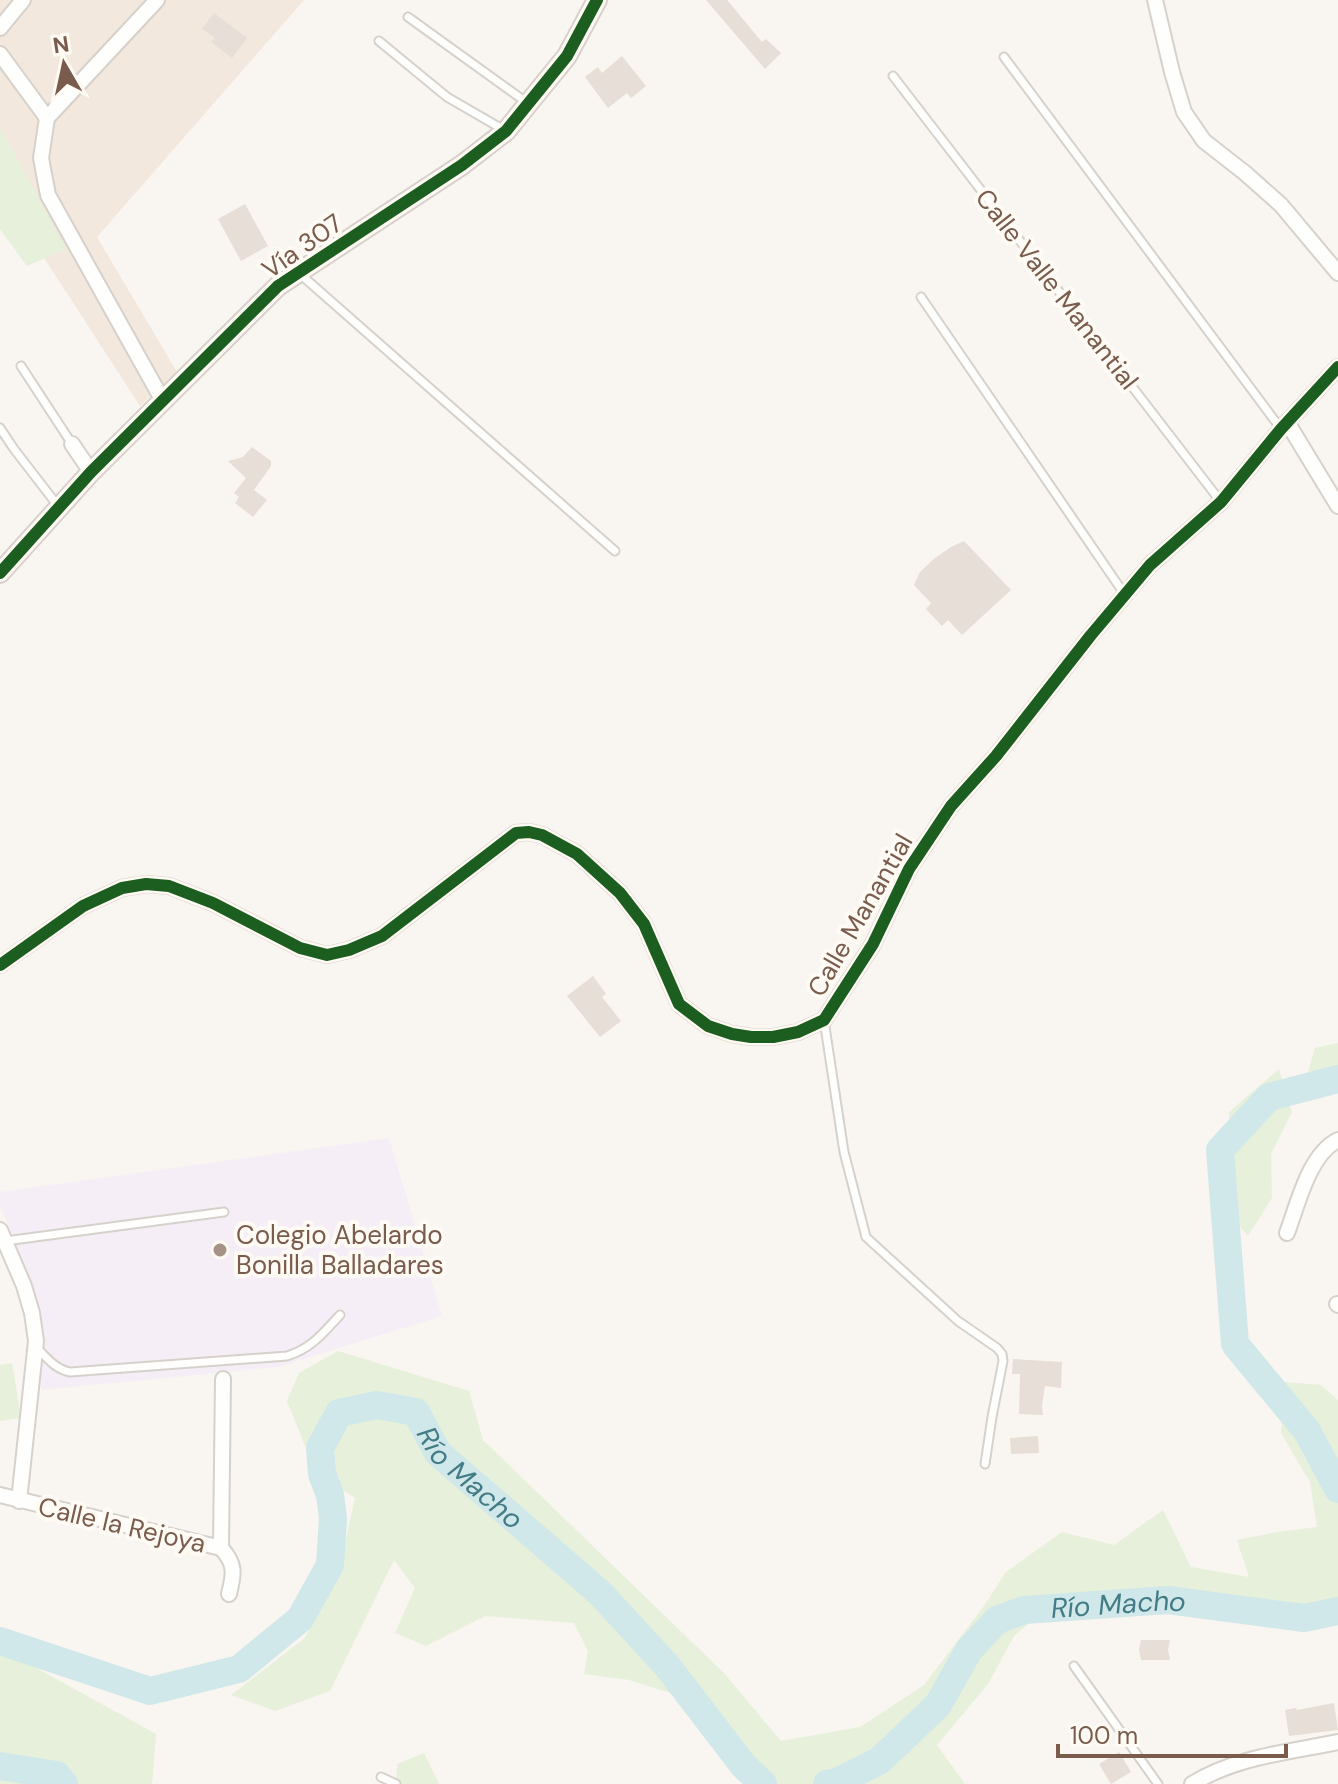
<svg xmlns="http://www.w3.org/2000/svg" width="1338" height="1784" font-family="'DM Sans',sans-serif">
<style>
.residential{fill:#f2e8de}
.education{fill:#f6eef6}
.green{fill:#e7f0db}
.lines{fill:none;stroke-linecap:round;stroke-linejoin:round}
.river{stroke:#d0e8ea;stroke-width:28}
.building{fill:#e6ded7}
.lane-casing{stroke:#d7d1cb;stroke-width:11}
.street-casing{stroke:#d7d1cb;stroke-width:18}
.secondary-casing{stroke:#d9d2cb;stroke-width:22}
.lane{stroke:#fefefd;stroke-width:7}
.street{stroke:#fefefd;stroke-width:14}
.secondary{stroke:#fefefd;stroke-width:18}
.cycleway-casing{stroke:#fffaf3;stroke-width:17}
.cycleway{stroke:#1b5e20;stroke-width:12}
.poi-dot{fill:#a69286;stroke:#fffaf3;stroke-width:3}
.labels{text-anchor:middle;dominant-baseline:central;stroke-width:8;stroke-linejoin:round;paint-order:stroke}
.street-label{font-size:26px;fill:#7a5c4d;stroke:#fffaf3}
.poi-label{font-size:26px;fill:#7a5c4d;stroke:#fffaf3;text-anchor:start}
.water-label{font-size:28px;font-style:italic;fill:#437c86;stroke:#fffaf3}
</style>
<rect width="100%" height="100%" fill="#f9f5f0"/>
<!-- residential -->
<path class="residential" d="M 0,0 L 304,0 L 97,237 L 177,372 L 140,406 L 0,190 Z"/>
<!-- education -->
<path class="education" d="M 389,1138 L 442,1316 L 278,1367 L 41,1390 L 43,1334 L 35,1294 L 0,1205 L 0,1192 Z"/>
<!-- green -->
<g class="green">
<path d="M 0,127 L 66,249 L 27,266 L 0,229 Z"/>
<path d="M 1338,1043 L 1338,1087 L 1303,1090 L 1315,1048 Z"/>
<path d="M 1279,1069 L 1292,1112 L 1271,1154 L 1272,1198 L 1248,1236 L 1233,1219 L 1229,1112 Z"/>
<path d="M 338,1351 L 469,1391 L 483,1440 L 723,1672 L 781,1741 L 860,1727 L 924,1685 L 984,1606 L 1006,1572 L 1062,1532 L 1114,1545 L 1163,1510 L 1191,1567 L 1249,1577 L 1237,1540 L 1277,1532 L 1317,1527 L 1310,1482 L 1281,1433 L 1284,1382 L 1321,1385 L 1338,1400 L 1338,1621 L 1291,1625 L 1231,1618 L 1141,1596 L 1090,1595 L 1040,1614 L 1014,1636 L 988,1684 L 937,1745 L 965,1784 L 756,1784 L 721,1751 L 674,1694 L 629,1680 L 584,1674 L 588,1651 L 574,1623 L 485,1616 L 426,1646 L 395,1633 L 415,1588 L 394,1560 L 330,1691 L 275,1711 L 231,1695 L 305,1638 L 340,1565 L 355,1498 L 324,1477 L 307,1451 L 287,1401 L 299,1373 Z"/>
<path d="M 12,1363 L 21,1418 L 0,1421 L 0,1365 Z"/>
<path d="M 0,1648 L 156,1734 L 152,1784 L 0,1784 Z"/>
<path d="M 424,1753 L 439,1784 L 396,1784 L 397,1764 Z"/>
</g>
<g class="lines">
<!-- river -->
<g class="river">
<path d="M 1338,1079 L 1269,1097 L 1220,1150 L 1235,1344 L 1307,1431 L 1338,1489"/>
<path id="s1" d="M 0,1641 L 150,1691 L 239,1669 L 300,1619 L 330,1565 L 333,1518 L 330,1495 L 322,1474 L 320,1448 L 339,1413 L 377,1405 L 416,1412 L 438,1453 L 600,1593 L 668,1667 L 743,1765 L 763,1784"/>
<path d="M 0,1766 L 57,1775 L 64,1784"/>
<path id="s2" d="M 827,1784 L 837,1782 L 879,1761 L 938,1705 L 969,1650 L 997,1620 L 1024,1610 L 1168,1600 L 1304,1618 L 1338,1611"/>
</g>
</g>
<!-- building -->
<g class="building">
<path d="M 706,0 L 727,0 L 762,42 L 766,39 L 781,53 L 765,69 Z"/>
<path d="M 214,13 L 247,38 L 232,58 L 211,42 L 215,38 L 202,29 Z"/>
<path d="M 622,56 L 646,86 L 631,98 L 627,93 L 608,108 L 585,77 L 598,67 L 602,73 Z"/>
<path d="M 245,204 L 268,246 L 241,261 L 218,219 Z"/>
<path d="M 252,447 L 271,461 L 271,466 L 254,490 L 267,500 L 253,517 L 235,503 L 239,497 L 234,493 L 246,478 L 228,461 L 243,457 Z"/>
<path d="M 964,541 L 1011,590 L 962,635 L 948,620 L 942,626 L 926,609 L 931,603 L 914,585 L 920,572 L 935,558 L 951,547 Z"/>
<path d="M 593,976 L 606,994 L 602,997 L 621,1021 L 600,1037 L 567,996 Z"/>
<path d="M 1013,1359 L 1062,1362 L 1061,1388 L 1045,1386 L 1042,1405 L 1043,1415 L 1019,1414 L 1020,1374 L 1012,1374 Z"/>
<path d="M 1038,1436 L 1039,1453 L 1011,1454 L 1010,1438 Z"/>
<path d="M 1141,1640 L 1170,1640 L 1168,1650 L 1170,1660 L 1141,1660 L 1139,1650 Z"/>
<path d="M 1334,1703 L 1338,1730 L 1289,1736 L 1285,1710 L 1296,1708 L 1297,1710 Z"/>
<path d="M 1119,1752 L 1131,1772 L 1111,1784 L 1099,1764 Z"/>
</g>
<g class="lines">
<!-- lane casing -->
<g class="lane-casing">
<g id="lane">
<path d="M 408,17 L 526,102"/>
<path d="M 379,41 L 447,97 L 504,130"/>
<path d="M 1004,57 L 1281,429"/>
<path d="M 893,76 L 1221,502"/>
<path d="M 300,274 L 615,551"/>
<path d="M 921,297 L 1125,595"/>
<path d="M 21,366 L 72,444"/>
<path d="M 0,428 L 14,449 L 58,506"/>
<path d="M 824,1020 L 844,1152 L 866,1237 L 958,1321 L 997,1348 L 1002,1354 L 1003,1361 L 992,1417 L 985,1464"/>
<path d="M 5,1241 L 224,1212"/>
<path d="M 37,1348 C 47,1358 55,1369 70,1372 L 287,1356 C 312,1348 322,1334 340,1315"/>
<path d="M 1074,1666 L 1158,1784"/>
<path d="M 381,1777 L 396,1784"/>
</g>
</g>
<!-- street casing -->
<g class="street-casing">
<g id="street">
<path d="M 157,0 L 47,118 L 41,158 L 48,195 L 163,401"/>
<path d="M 1155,0 L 1172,72 L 1184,112 L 1204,141 L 1245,173 L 1281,205 L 1338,273"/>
<path d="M 0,28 L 23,0"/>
<path d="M 0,54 L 47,118"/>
<path d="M 1287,422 L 1338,506"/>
<path d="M 72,444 L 91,472"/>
<path d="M 0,965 L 83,906 L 122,888 L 146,884 L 169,886 L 213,903 L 300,948 L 327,955 L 349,950 L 382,936 L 516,833 L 529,832 L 542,835 L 577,854 L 620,893 L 644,924 L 679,1004 L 708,1026 L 732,1034 L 751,1037 L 773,1037 L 798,1032 L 824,1020 L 873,944 L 909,869 L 951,806 L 996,756 L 1091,635 L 1150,565 L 1221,502 L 1281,429 L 1338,367"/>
<path d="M 0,1230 L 24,1286 L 32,1313 L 36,1341 L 19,1501"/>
<path d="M 1287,1233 C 1298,1204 1309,1154 1338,1140"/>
<path d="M 1337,1304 L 1338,1305"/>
<path d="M 0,1495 L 221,1548"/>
<path d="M 221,1548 L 223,1379"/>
<path d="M 221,1548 C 236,1564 234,1574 229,1594"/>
<path d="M 1192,1784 C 1235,1757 1289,1752 1338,1742"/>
</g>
</g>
<!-- secondary casing -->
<g class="secondary-casing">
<path id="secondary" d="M 0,573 L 91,472 L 278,286 L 462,165 L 506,131 L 567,56 L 597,0"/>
</g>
<!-- lane -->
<use href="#lane" class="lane"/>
<!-- street -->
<use href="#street" class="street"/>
<!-- secondary -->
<use href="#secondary" class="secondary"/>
<!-- cycleway casing -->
<g class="cycleway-casing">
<g id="cycleway">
<path d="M 0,573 L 91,472 L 278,286 L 462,165 L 506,131 L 567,56 L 597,0"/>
<path d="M 0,965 L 83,906 L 122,888 L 146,884 L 169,886 L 213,903 L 300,948 L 327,955 L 349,950 L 382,936 L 516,833 L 529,832 L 542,835 L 577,854 L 620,893 L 644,924 L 679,1004 L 708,1026 L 732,1034 L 751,1037 L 773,1037 L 798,1032 L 824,1020 L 873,944 L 909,869 L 951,806 L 996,756 L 1091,635 L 1150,565 L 1221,502 L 1281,429 L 1338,367"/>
</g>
</g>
<!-- cycleway -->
<use href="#cycleway" class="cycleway"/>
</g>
<!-- markers -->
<circle class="poi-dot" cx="220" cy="1250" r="8"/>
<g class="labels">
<!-- street labels -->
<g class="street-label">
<text transform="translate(302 246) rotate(-35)">Vía 307</text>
<text transform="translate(1057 289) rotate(52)">Calle Valle Manantial</text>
<text transform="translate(860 915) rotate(-60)">Calle Manantial</text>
<text transform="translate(122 1525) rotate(13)">Calle la Rejoya</text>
</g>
<!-- poi labels -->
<g class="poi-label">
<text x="236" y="1235">Colegio Abelardo<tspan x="236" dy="30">Bonilla Balladares</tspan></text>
</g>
<!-- water labels -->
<g class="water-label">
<text stroke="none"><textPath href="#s1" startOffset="714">Río Macho</textPath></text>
<text stroke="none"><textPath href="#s2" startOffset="366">Río Macho</textPath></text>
</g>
</g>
<!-- north arrow -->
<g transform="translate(64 64) rotate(351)" stroke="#fffaf3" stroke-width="6" paint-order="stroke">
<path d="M0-6L14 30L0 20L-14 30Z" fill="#7a5c4d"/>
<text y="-12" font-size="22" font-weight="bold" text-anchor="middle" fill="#7a5c4d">N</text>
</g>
<!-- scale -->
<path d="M1058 1744v12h228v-12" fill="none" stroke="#7a5c4d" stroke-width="4"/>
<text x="1070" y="1744" font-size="24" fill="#7a5c4d" stroke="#fffaf3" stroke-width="6" paint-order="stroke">100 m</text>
</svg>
